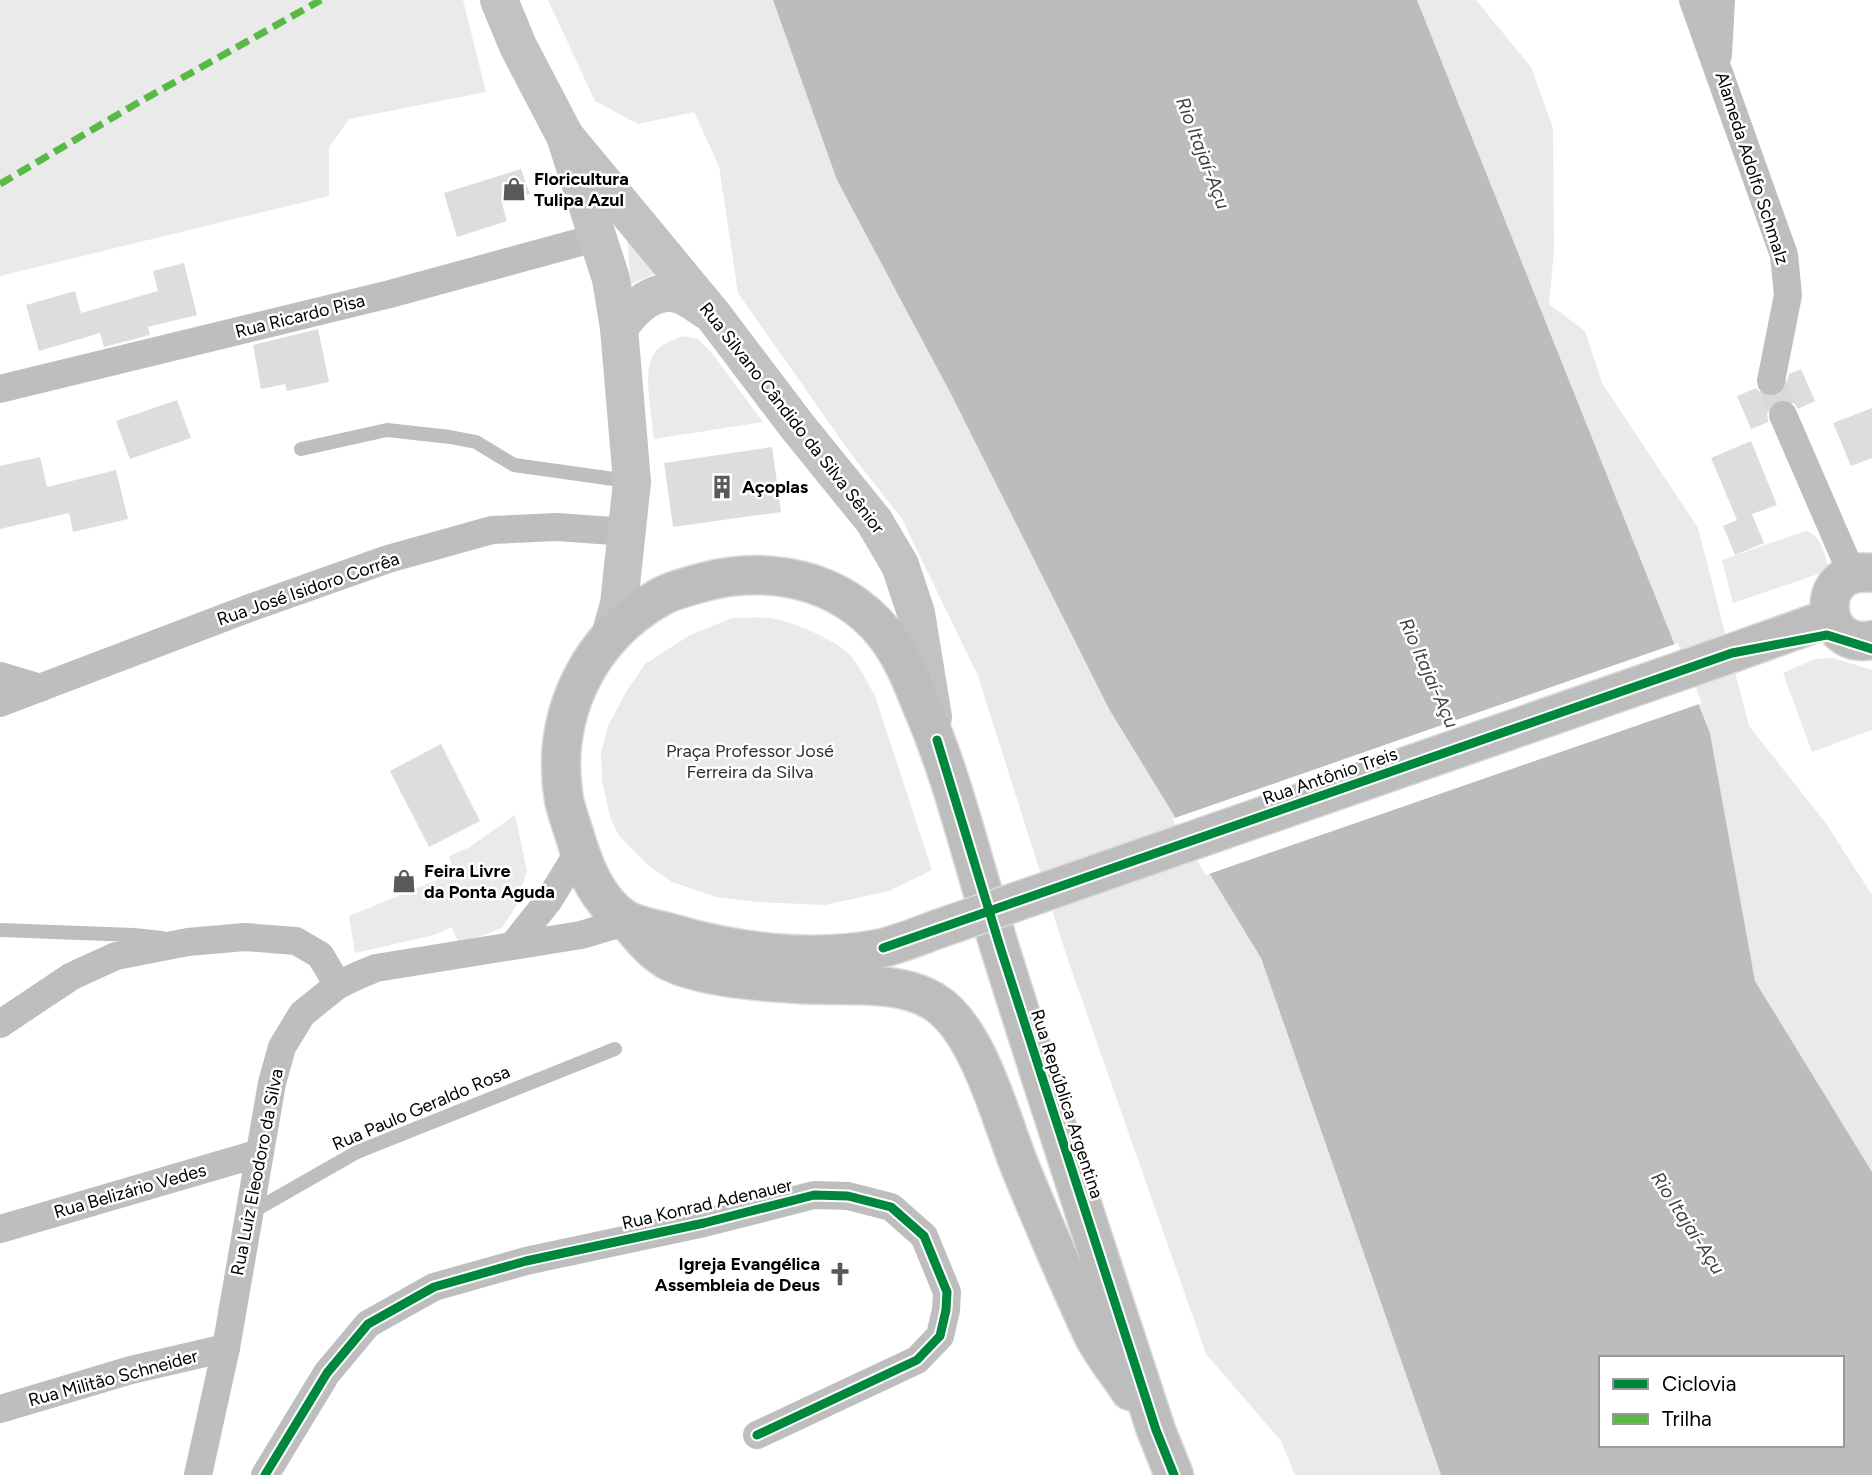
<svg xmlns="http://www.w3.org/2000/svg" width="1872" height="1475" font-family="Figtree,sans-serif">
<style>
.green{fill:#eaeaea}
.water{fill:#bcbcbc;fill-rule:evenodd}
.pier{fill:#fff}
.building{fill:#ddd}
.lines{fill:none;stroke-linecap:round;stroke-linejoin:round}
.street-tunnel{stroke:#d9d9d9;stroke-width:28;stroke-dasharray:28 14;stroke-linecap:butt}
.primary-casing{stroke:#dbdbdb;stroke-width:41}
.lane{stroke:#bebebe;stroke-width:14}
.street{stroke:#bebebe;stroke-width:28}
.secondary{stroke:#c2c2c2;stroke-width:38}
.primary{stroke:#bdbdbd;stroke-width:38}
.primary-bridge-casing{stroke:#dbdbdb;stroke-width:41;stroke-linecap:butt}
.primary-bridge{stroke:#bdbdbd;stroke-width:38}
.quiet{stroke:#58b947;stroke-width:7;stroke-dasharray:14 7;stroke-linecap:butt}
.cycleway-casing{stroke:#fff;stroke-width:13}
.cycleway{stroke:#00873e;stroke-width:9}
.labels{text-anchor:middle;dominant-baseline:central;stroke-width:5;stroke-linejoin:round;paint-order:stroke}
.street-label{font-size:18px;fill:#000;stroke:#fff}
.poi-label{font-size:18px;font-weight:bold;fill:#000;stroke:#fff;text-anchor:start}
.park-label{font-size:18px;fill:#303030;stroke:#fff}
.water-label{font-size:19px;font-style:italic;fill:#414141;stroke:#fff}
</style>
<rect width="100%" height="100%" fill="#fff"/>
<!-- green -->
<g class="green">
<path d="M 0,0 L 463,0 L 486,92 L 349,119 L 329,147 L 329,196 L 0,276 Z"/>
<path d="M 548,0 L 773,0 L 838,180 L 952,396 L 1109,709 L 1261,958 L 1441,1475 L 1295,1475 L 1281,1441 L 1206,1354 L 1067,957 L 978,676 L 902,519 L 851,454 L 738,293 L 719,166 L 694,112 L 638,124 L 595,101 Z"/>
<path d="M 1417,0 L 1476,0 L 1531,67 L 1553,128 L 1554,251 L 1549,304 L 1585,331 L 1602,383 L 1698,528 L 1749,726 L 1825,822 L 1872,895 L 1872,1172 L 1755,981 L 1710,733 Z"/>
<path d="M 627,236 L 657,273 L 631,284 Z"/>
<path d="M 682,336 L 698,339 L 711,352 L 763,422 L 654,439 C 652,417 644,380 651,359 C 656,346 670,341 682,336 Z"/>
<path d="M 1805,531 C 1821,533 1825,557 1830,570 L 1733,603 L 1722,560 Z"/>
<path d="M 732,618 C 744,618 758,617 770,618 C 793,622 832,638 849,654 C 860,666 867,682 875,696 L 932,870 L 889,891 L 825,905 L 758,902 L 716,897 L 672,882 L 648,865 L 619,836 L 610,817 L 602,780 L 601,753 L 608,726 L 626,692 L 645,664 L 690,635 Z"/>
<path d="M 1834,658 L 1872,670 L 1872,730 L 1812,752 L 1783,673 L 1815,659 Z"/>
<path d="M 515,815 L 527,871 L 516,906 L 502,928 L 459,944 L 452,927 L 434,935 L 355,953 L 349,916 L 454,873 L 449,856 L 468,848 Z"/>
</g>
<!-- water -->
<path class="water" d="M 773,0 L 1417,0 L 1710,733 L 1755,981 L 1872,1172 L 1872,1475 L 1441,1475 L 1261,958 L 1109,709 L 952,396 L 837,180 ZM 1601,1358 L 1842,1358 L 1842,1445 L 1601,1445 Z"/>
<!-- pier -->
<path class="pier" d="M 1678,643 L 1702,703 L 1206,875 L 1172,819 Z"/>
<!-- building -->
<g class="building">
<path d="M 521,169 L 530,194 L 502,204 L 507,221 L 457,237 L 444,193 Z"/>
<path d="M 184,263 L 197,315 L 148,327 L 150,335 L 104,347 L 100,333 L 39,351 L 26,305 L 75,291 L 81,313 L 158,291 L 153,271 Z"/>
<path d="M 318,329 L 329,382 L 287,391 L 285,384 L 261,389 L 253,345 Z"/>
<path d="M 1801,369 L 1815,401 L 1798,409 L 1793,402 L 1786,399 L 1776,400 L 1769,406 L 1767,412 L 1768,422 L 1751,429 L 1737,396 L 1756,388 L 1761,394 L 1767,397 L 1777,396 L 1784,391 L 1789,374 Z"/>
<path d="M 177,400 L 191,438 L 130,459 L 116,421 Z"/>
<path d="M 1872,408 L 1872,458 L 1851,466 L 1833,423 Z"/>
<path d="M 1751,441 L 1777,505 L 1752,514 L 1764,543 L 1735,555 L 1723,526 L 1737,520 L 1711,458 Z"/>
<path d="M 772,447 L 781,512 L 673,527 L 664,463 Z"/>
<path d="M 40,457 L 47,487 L 116,470 L 128,519 L 73,532 L 69,513 L 0,529 L 0,466 Z"/>
<path d="M 441,744 L 480,821 L 429,847 L 390,771 Z"/>
</g>
<g class="lines">
<!-- street-tunnel -->
<path class="street-tunnel" d="M 1771,381 L 1783,415"/>
<!-- primary casing -->
<g class="primary-casing">
<g id="primary">
<path d="M 1872,573 C 1813,565 1818,651 1872,640"/>
<path d="M 1732,653 L 1830,618"/>
<path d="M 629,923 C 641,937 651,950 667,960 C 702,980 793,985 834,985 C 866,985 905,984 933,1001 C 978,1027 1001,1120 1020,1167 C 1043,1223 1067,1279 1092,1333 C 1102,1354 1118,1372 1130,1391"/>
<path d="M 938,929 C 918,936 898,945 878,949 C 811,961 739,953 674,934 C 658,929 637,927 623,918 C 598,900 586,871 577,843 C 573,829 567,814 564,800 C 550,716 588,637 662,596 C 676,589 690,586 704,582 C 769,565 840,579 884,633 C 901,654 911,679 921,704 C 952,775 970,852 993,926 C 1045,1094 1101,1262 1156,1430 L 1174,1475"/>
</g>
</g>
<!-- lane -->
<g class="lane">
<path d="M 301,449 L 387,430 L 450,437 L 476,442 L 514,465 L 628,481"/>
<path d="M 0,930 L 134,935 L 162,938"/>
<path d="M 250,1213 L 357,1152 L 615,1049"/>
</g>
<!-- street -->
<g class="street">
<path d="M 1693,0 L 1784,255 L 1788,295 L 1771,381"/>
<path d="M 1718,55 L 1721,0"/>
<path d="M 0,389 L 390,294 L 599,237"/>
<path d="M 1783,415 L 1852,574"/>
<path d="M 0,676 L 40,688"/>
<path d="M 0,703 L 247,609 L 388,559 L 492,530 L 557,527 L 627,532"/>
<path d="M 514,944 L 549,900 L 579,851"/>
<path d="M 0,1024 L 72,976 L 116,956 L 188,942 L 245,937 L 296,941 L 320,955 L 338,985"/>
<path d="M 0,1229 L 260,1153"/>
<path d="M 0,1409 L 131,1370 L 226,1348"/>
<path d="M 198,1475 L 226,1348 L 272,1083 L 282,1047 L 302,1014 L 338,985 L 359,975 L 376,968 L 581,935 L 628,921"/>
<path d="M 265,1475 L 327,1373 L 368,1324 L 434,1287 L 526,1261 L 704,1223 L 814,1195 L 848,1196 L 891,1207 L 924,1236 L 947,1292 L 946,1310 L 940,1336 L 917,1360 L 757,1435"/>
</g>
<!-- secondary -->
<g class="secondary">
<path d="M 499,0 L 518,46 L 565,136 L 611,279 L 619,328 L 632,482 L 619,604 L 610,636"/>
<path d="M 565,136 L 713,315 L 797,426 L 874,521 L 900,565 L 916,613 L 933,717"/>
<path d="M 619,328 C 633,308 656,284 683,296 C 692,300 699,306 707,311"/>
</g>
<!-- primary -->
<use href="#primary" class="primary"/>
<!-- primary-bridge casing -->
<g class="primary-bridge-casing">
<path id="primary-bridge" d="M 938,929 L 1732,653"/>
</g>
<!-- primary-bridge -->
<use href="#primary-bridge" class="primary-bridge"/>
<!-- quiet -->
<path class="quiet" d="M 0,184 L 141,101 L 321,0"/>
<!-- cycleway casing -->
<g class="cycleway-casing">
<g id="cycleway">
<path d="M 937,740 L 1001,950 L 1156,1430 L 1174,1475"/>
<path d="M 883,948 L 1732,653 L 1827,635 L 1872,649"/>
<path d="M 265,1475 L 327,1373 L 368,1324 L 434,1287 L 526,1261 L 704,1223 L 814,1195 L 848,1196 L 891,1207 L 924,1236 L 947,1292 L 946,1310 L 940,1336 L 917,1360 L 757,1435"/>
</g>
</g>
<!-- cycleway -->
<use href="#cycleway" class="cycleway"/>
</g>
<!-- icons -->
<defs>
<g id="shop-bare" transform="scale(1.89)"><path d="M-5-2.5h2.3a2.7 3.5 0 0 1 5.4 0H5L5.5 6h-11ZM-1.5-2.5h3a1.5 2.3 0 0 0-3 0Z" fill="#595959" stroke="#fff" stroke-width="2.5" paint-order="stroke"/></g>
<g id="building-bare" transform="scale(1.89)"><path d="M-4-6H4V6H1V3H-1V6H-4ZM-2.5-4.3h1.7v1.8h-1.7ZM.8-4.3h1.7v1.8H.8ZM-2.5-1h1.7V.8h-1.7ZM.8-1h1.7V.8H.8Z" fill="#595959" stroke="#fff" stroke-width="2.5" paint-order="stroke"/></g>
<g id="church-bare" transform="scale(1.89)"><path d="M-1.2-6h2.4v3.5h3.3v2.4h-3.3V6h-2.4V-.1h-3.3v-2.4h3.3Z" fill="#595959" stroke="#fff" stroke-width="2.5" paint-order="stroke"/></g>
</defs>
<g fill-rule="evenodd">
<use href="#shop-bare" x="514" y="189"/>
<use href="#building-bare" x="722" y="487"/>
<use href="#shop-bare" x="404" y="881"/>
<use href="#church-bare" x="840" y="1274"/>
</g>
<g class="labels">
<!-- street labels -->
<g class="street-label">
<text transform="translate(1752 168) rotate(72)">Alameda Adolfo Schmalz</text>
<text transform="translate(300 316) rotate(-14)">Rua Ricardo Pisa</text>
<text transform="translate(792 418) rotate(52)">Rua Silvano Cândido da Silva Sênior</text>
<text transform="translate(308 589) rotate(-19)">Rua José Isidoro Corrêa</text>
<text transform="translate(1330 776) rotate(-19)">Rua Antônio Treis</text>
<text transform="translate(1067 1104) rotate(72)">Rua República Argentina</text>
<text transform="translate(421 1108) rotate(-23)">Rua Paulo Geraldo Rosa</text>
<text transform="translate(257 1172) rotate(-79)">Rua Luiz Eleodoro da Silva</text>
<text transform="translate(130 1191) rotate(-16)">Rua Belizário Vedes</text>
<text transform="translate(707 1204) rotate(-13)">Rua Konrad Adenauer</text>
<text transform="translate(113 1378) rotate(-15)">Rua Militão Schneider</text>
</g>
<!-- poi labels -->
<g class="poi-label">
<text x="534" y="179">Floricultura<tspan x="534" dy="21">Tulipa Azul</tspan></text>
<text x="742" y="487">Açoplas</text>
<text x="424" y="871">Feira Livre<tspan x="424" dy="21">da Ponta Aguda</tspan></text>
<text x="820" y="1264" text-anchor="end">Igreja Evangélica<tspan x="820" dy="21">Assembleia de Deus</tspan></text>
</g>
<!-- park labels -->
<g class="park-label">
<text x="750" y="751">Praça Professor José<tspan x="750" dy="21">Ferreira da Silva</tspan></text>
</g>
<!-- water labels -->
<g class="water-label">
<text transform="translate(1203 153) rotate(69)">Rio Itajaí-Açu</text>
<text transform="translate(1429 673) rotate(66)">Rio Itajaí-Açu</text>
<text transform="translate(1688 1223) rotate(57)">Rio Itajaí-Açu</text>
</g>
</g>
<!-- legend -->
<rect x="1599" y="1356" width="245" height="91" fill="#ffffff" stroke="#999999" stroke-width="2"/>
<rect x="1613" y="1379" width="35" height="10" fill="#00873e" stroke="#999999" stroke-width="2"/>
<text x="1662" y="1391" font-size="21" fill="#000000">Ciclovia</text>
<rect x="1613" y="1414" width="35" height="10" fill="#58b947" stroke="#999999" stroke-width="2"/>
<text x="1662" y="1426" font-size="21" fill="#000000">Trilha</text>
</svg>
